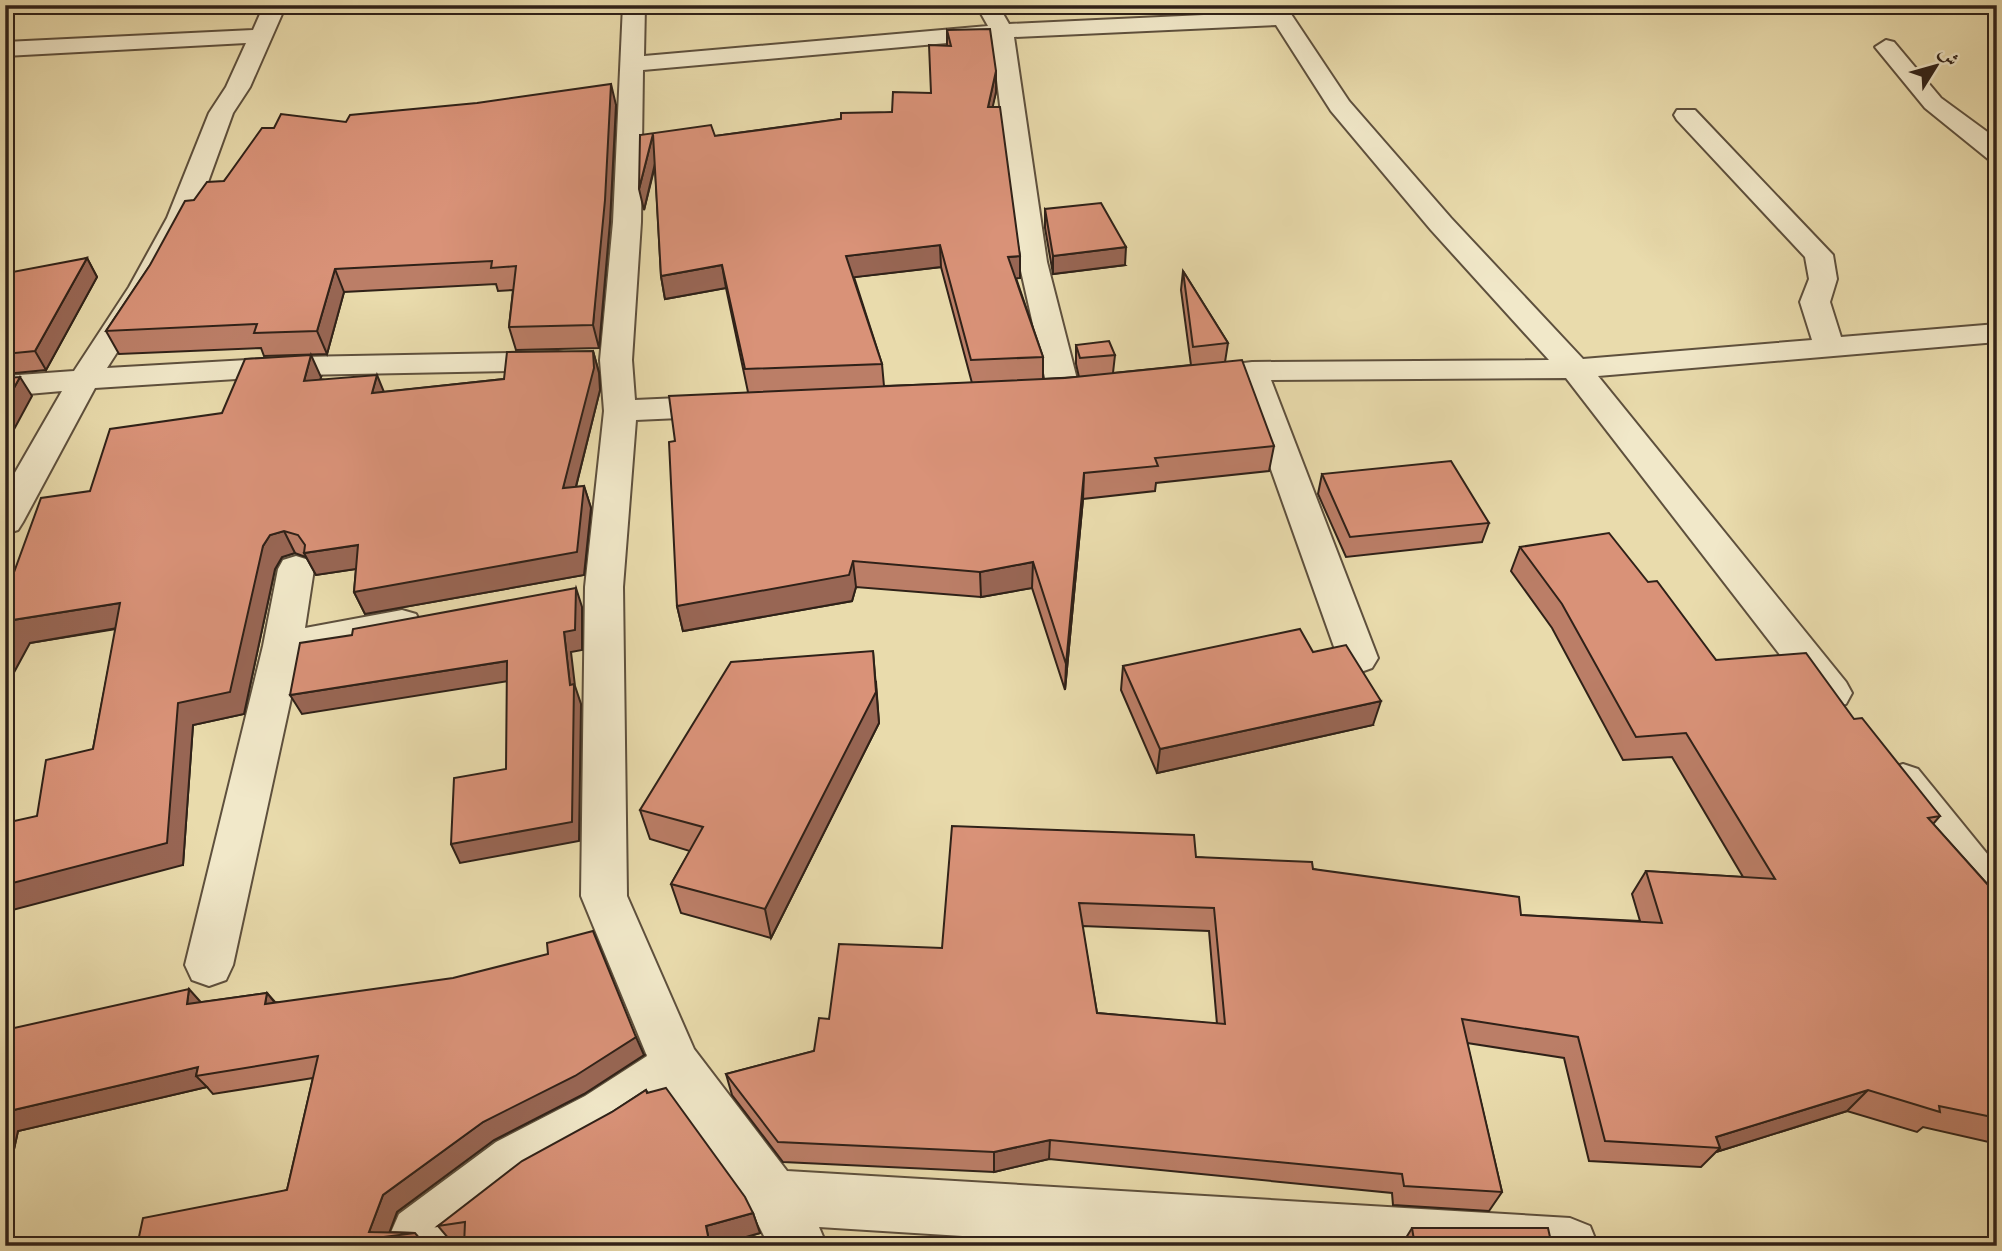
<svg xmlns="http://www.w3.org/2000/svg" width="2002" height="1251" font-family="'Libre Bodoni',Amiri,serif">
<style>
.lines{fill:none;stroke-linecap:round;stroke-linejoin:round}
.minor-casing{stroke:#5e503d;stroke-width:4}
.minor{fill:#f1e8c9;fill-rule:evenodd}
.wall{fill:#bb7e67;stroke:#2f2118;stroke-width:2;fill-rule:evenodd}
.shaded-wall{fill:#986654;stroke:#2f2118;stroke-width:2}
.building{fill:#d99278;stroke:#2f2118;stroke-width:2;fill-rule:evenodd}
</style>
<rect width="100%" height="100%" fill="#e9dbac"/>
<filter id="stains"><feTurbulence type="fractalNoise" baseFrequency=".00286" numOctaves="4"/><feColorMatrix values="0 0 0 0 .2 0 0 0 0 .09 0 0 0 0 .02 0 0 0 .5 -.17"/></filter>
<radialGradient id="worn" r=".72"><stop offset=".6" stop-color="#630" stop-opacity="0"/><stop offset="1" stop-color="#630" stop-opacity=".3"/></radialGradient>
<g class="lines">
<!-- minor casing -->
<g class="minor-casing">
<g id="minor">
<path d="M 264,5 L 286,5 L 250,87 L 233,113 L 195,218 L 159,287 L 107,368 L 299,357 L 558,352 L 569,354 L 574,361 L 569,368 L 558,370 L 299,375 L 95,388 L 23,522 L 18,530 L 5,534 L 5,490 L 62,391 L 5,396 L 5,376 L 74,371 L 129,287 L 167,218 L 209,113 L 226,87 L 246,43 L 5,56 L 5,42 L 253,30 Z"/>
<path d="M 623,5 L 645,5 L 644,56 L 988,26 L 979,10 L 983,5 L 998,5 L 1009,24 L 1268,12 L 1263,5 L 1285,5 L 1349,101 L 1451,218 L 1583,359 L 1812,340 L 1800,302 L 1809,279 L 1805,257 L 1677,120 L 1674,115 L 1677,110 L 1695,110 L 1833,255 L 1837,279 L 1830,302 L 1841,337 L 1997,324 L 1997,342 L 1598,376 L 1846,682 L 1852,693 L 1846,704 L 1832,708 L 1818,704 L 1566,378 L 1271,380 L 1378,658 L 1372,668 L 1358,673 L 1344,668 L 1338,658 L 1240,382 L 1195,386 L 1184,384 L 1179,377 L 1184,370 L 1252,362 L 1549,360 L 1431,230 L 1331,111 L 1276,25 L 1014,37 L 1047,262 L 1080,391 L 1075,398 L 1064,401 L 1053,398 L 1048,391 L 1019,262 L 992,39 L 643,70 L 641,222 L 632,360 L 635,400 L 723,396 L 734,399 L 739,406 L 734,413 L 723,416 L 636,420 L 623,587 L 627,896 L 694,1049 L 787,1171 L 1570,1218 L 1590,1226 L 1598,1246 L 1119,1246 L 819,1227 L 827,1246 L 769,1246 L 754,1216 L 670,1099 L 621,1132 L 534,1180 L 449,1246 L 385,1246 L 399,1214 L 496,1142 L 585,1096 L 647,1056 L 581,896 L 585,587 L 604,411 L 600,360 L 613,222 Z"/>
<path d="M 1886,40 L 1894,42 L 1941,98 L 1997,139 L 1997,162 L 1988,159 L 1925,108 L 1875,47 Z"/>
<path d="M 296,556 L 309,560 L 314,569 L 305,628 L 402,610 L 416,614 L 421,624 L 416,634 L 402,638 L 300,657 L 233,965 L 226,980 L 209,986 L 192,980 L 185,965 L 263,646 L 278,569 L 283,560 Z"/>
<path d="M 1903,764 L 1918,769 L 1997,866 L 1997,920 L 1981,914 L 1888,793 L 1882,781 L 1888,769 Z"/>
</g>
</g>
<!-- minor -->
<use href="#minor" class="minor"/>
</g>
<!-- wall -->
<g class="wall">
<path d="M 947,30 L 996,71 L 996,92 L 992,107 L 1020,256 L 1020,278 L 1016,278 L 1043,357 L 1043,379 L 1079,377 L 1076,364 L 1076,345 L 1115,355 L 1113,373 L 1191,365 L 1181,290 L 1183,271 L 1228,343 L 1225,362 L 1274,446 L 1269,471 L 1156,483 L 1155,491 L 1083,499 L 1065,690 L 1032,588 L 981,597 L 856,587 L 852,601 L 683,631 L 677,606 L 675,441 L 748,392 L 726,288 L 665,299 L 661,276 L 655,166 L 644,210 L 640,135 L 715,136 L 892,112 L 931,93 L 947,45 ZM 941,267 L 972,383 L 884,386 L 882,364 L 854,277 Z"/>
<path d="M 616,105 L 610,222 L 599,348 L 516,350 L 509,327 L 513,290 L 498,291 L 496,284 L 344,292 L 327,354 L 264,356 L 261,348 L 119,354 L 106,331 L 194,200 L 224,181 L 274,128 L 346,122 Z"/>
<path d="M 1045,209 L 1125,265 L 1053,274 L 1045,228 Z"/>
<path d="M 87,258 L 97,277 L 46,370 L 5,374 L 5,283 Z"/>
<path d="M 593,351 L 599,373 L 600,390 L 576,487 L 584,486 L 591,508 L 584,575 L 365,614 L 354,592 L 356,569 L 316,575 L 306,557 L 295,553 L 282,557 L 275,569 L 244,714 L 193,725 L 183,865 L 37,816 L 93,749 L 116,629 L 30,643 L 90,491 L 222,413 L 321,377 L 320,379 L 384,392 L 504,379 Z"/>
<path d="M 1322,474 L 1489,523 L 1482,542 L 1346,557 L 1318,494 Z"/>
<path d="M 1520,547 L 1648,582 L 1716,660 L 1854,719 L 1940,816 L 1933,824 L 1997,895 L 1997,1142 L 1993,1143 L 1923,1127 L 1917,1132 L 1847,1111 L 1716,1152 L 1701,1167 L 1589,1161 L 1564,1058 L 1467,1043 L 1502,1192 L 1489,1211 L 1393,1205 L 1392,1193 L 1049,1159 L 994,1172 L 783,1162 L 732,1095 L 726,1074 L 814,1051 L 829,1019 L 942,948 L 1196,857 L 1313,869 L 1521,915 L 1640,921 L 1632,894 L 1646,871 L 1743,877 L 1672,757 L 1623,760 L 1552,628 L 1511,571 ZM 1082,926 L 1209,931 L 1217,1024 L 1097,1013 Z"/>
<path d="M 1313,652 L 1373,725 L 1157,773 L 1121,690 L 1123,666 Z"/>
<path d="M 876,682 L 879,723 L 771,938 L 681,913 L 671,884 L 690,851 L 650,839 L 640,810 Z"/>
<path d="M 267,993 L 275,1002 L 644,1055 L 584,1094 L 494,1140 L 397,1212 L 389,1232 L 415,1233 L 426,1246 L 137,1246 L 287,1190 L 313,1078 L 213,1094 L 207,1087 L 18,1131 L 7,1181 L 5,1030 Z"/>
<path d="M 646,1090 L 648,1093 L 753,1213 L 760,1233 L 715,1246 L 464,1246 L 464,1244 L 454,1245 L 438,1226 Z"/>
<path d="M 1412,1228 L 1552,1246 L 1401,1246 Z"/>
</g>
<!-- shaded-wall -->
<g class="shaded-wall">
<path d="M 5,5 L 85,5 L 83,7 L 5,14 Z"/>
<path d="M 996,71 L 996,92 L 988,128 L 988,107 Z"/>
<path d="M 611,84 L 616,105 L 610,222 L 599,348 L 593,325 Z"/>
<path d="M 653,134 L 657,155 L 644,210 L 639,189 Z"/>
<path d="M 940,245 L 941,267 L 848,278 L 846,256 Z"/>
<path d="M 1126,247 L 1125,265 L 1053,274 L 1053,256 Z"/>
<path d="M 1020,256 L 1020,278 L 1008,279 L 1008,257 Z"/>
<path d="M 87,258 L 97,277 L 46,370 L 35,351 Z"/>
<path d="M 722,265 L 726,288 L 665,299 L 661,276 Z"/>
<path d="M 335,269 L 344,292 L 327,354 L 317,331 Z"/>
<path d="M 593,351 L 599,373 L 600,390 L 570,510 L 563,488 Z"/>
<path d="M 311,355 L 321,377 L 314,403 L 304,381 Z"/>
<path d="M 377,375 L 386,397 L 372,393 Z"/>
<path d="M 20,377 L 32,396 L 5,446 L 5,404 Z"/>
<path d="M 1084,473 L 1083,499 L 1065,690 L 1066,664 Z"/>
<path d="M 584,486 L 591,508 L 584,575 L 365,614 L 354,592 Z"/>
<path d="M 284,531 L 295,553 L 282,557 L 275,569 L 244,714 L 193,725 L 183,865 L 5,912 L 5,885 L 178,703 L 263,546 L 270,535 Z"/>
<path d="M 358,545 L 369,567 L 316,575 L 304,553 Z"/>
<path d="M 853,561 L 856,587 L 852,601 L 683,631 L 677,606 Z"/>
<path d="M 1033,562 L 1032,588 L 981,597 L 980,572 Z"/>
<path d="M 576,588 L 582,607 L 582,650 L 571,652 L 575,686 L 581,704 L 579,841 L 460,863 L 451,844 L 570,685 L 564,632 Z"/>
<path d="M 120,603 L 135,625 L 30,643 L 5,689 L 5,634 L 13,620 Z"/>
<path d="M 873,651 L 879,723 L 771,938 L 765,909 Z"/>
<path d="M 507,661 L 514,680 L 302,714 L 290,695 Z"/>
<path d="M 1381,701 L 1373,725 L 1157,773 L 1160,749 Z"/>
<path d="M 189,989 L 206,1008 L 187,1004 Z"/>
<path d="M 267,993 L 282,1012 L 265,1004 Z"/>
<path d="M 636,1037 L 644,1055 L 584,1094 L 494,1140 L 397,1212 L 388,1236 L 369,1232 L 383,1195 L 483,1122 Z"/>
<path d="M 198,1067 L 196,1076 L 207,1087 L 18,1131 L 7,1181 L 5,1182 L 5,1112 Z"/>
<path d="M 1868,1090 L 1847,1111 L 1716,1152 L 1720,1148 L 1716,1137 Z"/>
<path d="M 1050,1140 L 1049,1159 L 994,1172 L 994,1152 Z"/>
<path d="M 753,1213 L 760,1233 L 715,1246 L 710,1246 L 706,1226 Z"/>
</g>
<!-- building -->
<g class="building">
<path d="M 990,29 L 996,71 L 988,107 L 1000,107 L 1020,256 L 1008,257 L 1043,357 L 971,360 L 940,245 L 846,256 L 882,364 L 745,369 L 722,265 L 661,276 L 653,134 L 639,189 L 640,135 L 711,125 L 715,136 L 841,119 L 841,113 L 892,112 L 893,92 L 931,93 L 929,45 L 951,46 L 947,30 Z"/>
<path d="M 611,84 L 605,200 L 593,325 L 509,327 L 516,266 L 491,268 L 492,261 L 335,269 L 317,331 L 254,333 L 257,324 L 106,331 L 150,265 L 185,201 L 194,200 L 207,182 L 224,181 L 262,128 L 274,128 L 281,114 L 346,122 L 350,115 L 477,103 Z"/>
<path d="M 1101,203 L 1126,247 L 1053,256 L 1045,209 Z"/>
<path d="M 87,258 L 35,351 L 5,354 L 5,283 L 7,273 Z"/>
<path d="M 1183,271 L 1228,343 L 1193,347 Z"/>
<path d="M 1109,341 L 1115,355 L 1080,358 L 1076,345 Z"/>
<path d="M 593,351 L 594,368 L 563,488 L 584,486 L 577,552 L 354,592 L 358,545 L 304,553 L 305,545 L 298,535 L 284,531 L 270,535 L 263,546 L 230,692 L 178,703 L 167,843 L 5,885 L 5,823 L 37,816 L 46,760 L 93,749 L 120,603 L 13,620 L 5,634 L 5,597 L 41,498 L 90,491 L 110,429 L 222,413 L 245,359 L 311,355 L 304,381 L 377,375 L 372,393 L 504,379 L 507,352 Z"/>
<path d="M 1242,360 L 1274,446 L 1155,458 L 1158,466 L 1084,473 L 1066,664 L 1033,562 L 980,572 L 853,561 L 849,575 L 677,606 L 669,442 L 675,441 L 669,396 L 1065,378 Z"/>
<path d="M 20,377 L 5,404 L 5,378 Z"/>
<path d="M 1451,461 L 1489,523 L 1350,537 L 1322,474 Z"/>
<path d="M 1609,533 L 1648,582 L 1657,581 L 1716,660 L 1806,653 L 1854,719 L 1862,718 L 1940,816 L 1928,818 L 1997,895 L 1997,1118 L 1939,1106 L 1940,1112 L 1868,1090 L 1716,1137 L 1720,1148 L 1605,1141 L 1578,1037 L 1462,1019 L 1502,1192 L 1404,1186 L 1402,1174 L 1050,1140 L 994,1152 L 778,1142 L 726,1074 L 814,1051 L 819,1018 L 829,1019 L 839,944 L 942,948 L 952,826 L 1194,835 L 1196,857 L 1312,862 L 1313,869 L 1519,897 L 1521,915 L 1662,923 L 1646,871 L 1775,879 L 1686,733 L 1636,737 L 1562,604 L 1520,547 ZM 1079,903 L 1214,908 L 1225,1024 L 1097,1013 Z"/>
<path d="M 576,588 L 575,630 L 564,632 L 570,685 L 574,684 L 572,822 L 451,844 L 454,778 L 506,769 L 507,661 L 290,695 L 300,643 L 352,635 L 353,629 Z"/>
<path d="M 1300,629 L 1313,652 L 1346,645 L 1381,701 L 1160,749 L 1123,666 Z"/>
<path d="M 873,651 L 876,692 L 765,909 L 671,884 L 703,827 L 640,810 L 731,662 Z"/>
<path d="M 593,931 L 636,1037 L 575,1076 L 483,1122 L 383,1195 L 369,1232 L 415,1233 L 313,1246 L 137,1246 L 143,1218 L 287,1190 L 318,1056 L 196,1076 L 198,1067 L 5,1112 L 5,1030 L 189,989 L 187,1004 L 267,993 L 265,1004 L 453,978 L 548,954 L 547,943 Z"/>
<path d="M 666,1088 L 745,1197 L 753,1213 L 706,1226 L 710,1246 L 464,1246 L 465,1222 L 438,1226 L 522,1161 L 612,1112 L 646,1090 L 647,1093 Z"/>
<path d="M 1412,1228 L 1548,1228 L 1552,1246 L 1415,1246 Z"/>
<path d="M 1790,1237 L 1794,1246 L 1672,1246 Z"/>
</g>
<!-- margin -->
<rect width="2002" height="1251" fill="none" stroke="#e9dbac" stroke-width="28"/>
<rect x="7" y="7" width="1988" height="1237" fill="none" stroke="#2f2118" stroke-width="3.5"/>
<rect x="14" y="14" width="1974" height="1223" fill="none" stroke="#2f2118" stroke-width="2"/>
<!-- north arrow -->
<g transform="translate(1936 66) rotate(53)" stroke="#f1e8c9" stroke-width="5" paint-order="stroke">
<path d="M0-5L12 26L0 18L-12 26Z" fill="#2f2118"/>
<text y="-10" font-size="19" font-weight="bold" text-anchor="middle" fill="#2f2118">ش</text>
</g>
<rect width="100%" height="100%" filter="url(#stains)"/>
<rect width="100%" height="100%" fill="url(#worn)"/>
</svg>
